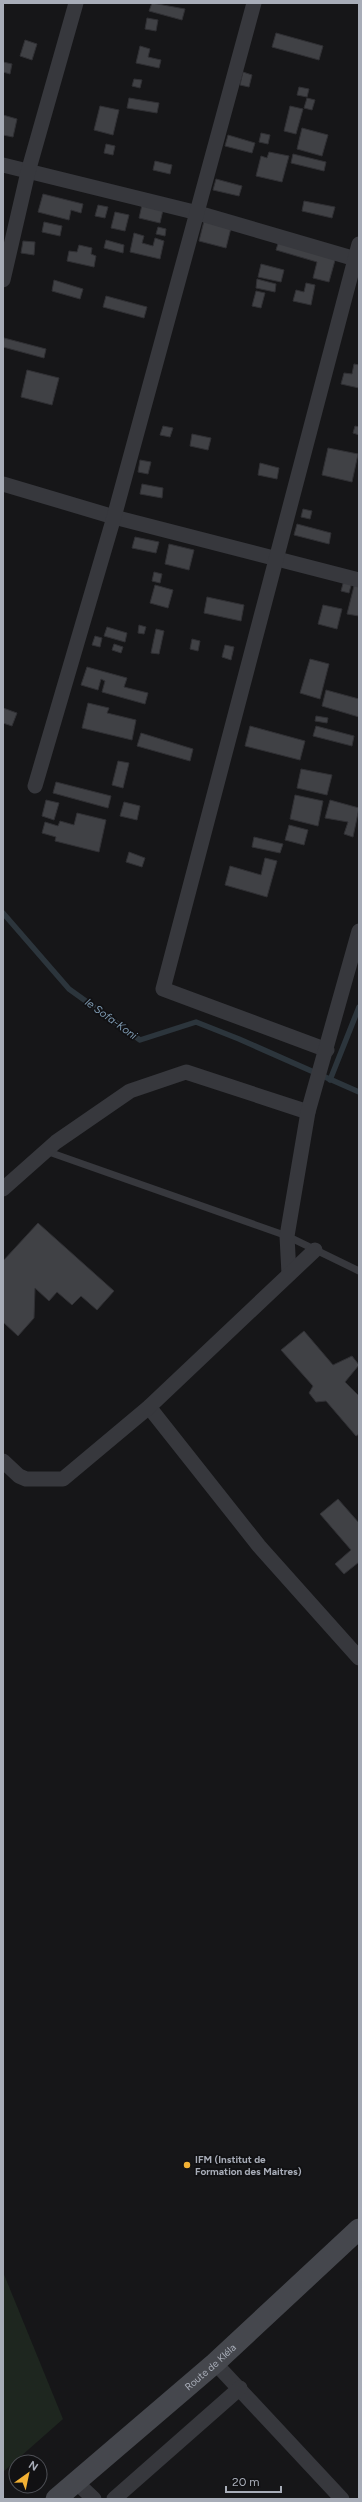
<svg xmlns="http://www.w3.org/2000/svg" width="362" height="2502" font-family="Figtree,sans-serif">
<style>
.green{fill:#1e261f}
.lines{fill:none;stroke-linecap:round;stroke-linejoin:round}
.stream{stroke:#2c353c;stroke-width:5.5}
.building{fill:#404145;stroke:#303034}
.lane{stroke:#37383d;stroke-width:7}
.street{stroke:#37383d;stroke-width:15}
.secondary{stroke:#45474d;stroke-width:21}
.poi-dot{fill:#f2b134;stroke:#111113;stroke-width:1.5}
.labels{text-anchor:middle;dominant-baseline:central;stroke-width:3.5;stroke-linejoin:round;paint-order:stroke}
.poi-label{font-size:10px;font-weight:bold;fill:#a8adb8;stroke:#111113;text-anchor:start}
.street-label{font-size:10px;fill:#a8adb8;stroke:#111113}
.water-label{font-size:11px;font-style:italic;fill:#7f9bb3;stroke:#111113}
</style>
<rect width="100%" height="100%" fill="#161618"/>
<!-- green -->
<path class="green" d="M 3,2272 L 63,2419 L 3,2472 Z"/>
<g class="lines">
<!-- stream -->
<g class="stream">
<path d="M 3,913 L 69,989 L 140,1040 L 196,1022 L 239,1039 L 359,1092"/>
<path d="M 330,1080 L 359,1007"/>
</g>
</g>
<!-- building -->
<g class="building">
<path d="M 152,3 L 185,9 L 182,20 L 149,11 Z"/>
<path d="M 147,18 L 158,20 L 156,31 L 145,29 Z"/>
<path d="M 276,33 L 323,46 L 319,60 L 272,47 Z"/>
<path d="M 25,40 L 37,44 L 32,60 L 20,56 Z"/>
<path d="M 140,46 L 150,49 L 148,57 L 161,60 L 159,68 L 136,63 Z"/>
<path d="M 3,62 L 12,64 L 10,74 L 3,72 Z"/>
<path d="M 243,72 L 252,75 L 249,87 L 240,85 Z"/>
<path d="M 134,79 L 142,80 L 140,88 L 132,86 Z"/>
<path d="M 299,87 L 309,89 L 307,97 L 297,95 Z"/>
<path d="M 129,98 L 159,103 L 157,113 L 127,108 Z"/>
<path d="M 307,98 L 315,100 L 312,110 L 304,108 Z"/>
<path d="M 100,106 L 119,110 L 113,135 L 94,130 Z"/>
<path d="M 290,106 L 303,109 L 296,134 L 284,131 Z"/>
<path d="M 3,115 L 17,119 L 13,137 L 3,135 Z"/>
<path d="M 302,128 L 328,135 L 322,156 L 297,149 Z"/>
<path d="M 261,133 L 270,135 L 268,144 L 259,142 Z"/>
<path d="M 228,135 L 255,143 L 252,153 L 225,146 Z"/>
<path d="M 106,144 L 115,146 L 113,155 L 104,153 Z"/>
<path d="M 269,152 L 289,156 L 282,182 L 256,176 L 261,156 L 267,158 Z"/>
<path d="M 293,154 L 326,162 L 324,171 L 291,163 Z"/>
<path d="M 155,161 L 172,165 L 170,174 L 153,170 Z"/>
<path d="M 216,179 L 242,186 L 239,196 L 213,190 Z"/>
<path d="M 43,194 L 83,204 L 81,213 L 71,210 L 69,220 L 38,212 Z"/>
<path d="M 304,201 L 335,207 L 332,218 L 302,211 Z"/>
<path d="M 98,205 L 108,207 L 105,218 L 95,216 Z"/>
<path d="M 142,205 L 163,210 L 160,223 L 139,218 Z"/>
<path d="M 115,212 L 129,215 L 125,231 L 111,228 Z"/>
<path d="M 204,221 L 231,228 L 226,248 L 199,241 Z"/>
<path d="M 44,222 L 62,226 L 60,236 L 42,232 Z"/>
<path d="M 158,227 L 166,229 L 165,236 L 156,234 Z"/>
<path d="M 134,233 L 144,236 L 142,243 L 153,246 L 155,238 L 164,241 L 160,259 L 130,252 Z"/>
<path d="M 280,237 L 337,253 L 329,282 L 313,278 L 317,262 L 276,250 Z"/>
<path d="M 106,240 L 124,245 L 123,253 L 104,248 Z"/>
<path d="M 23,241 L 35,242 L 34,255 L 21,253 Z"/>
<path d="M 79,245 L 92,248 L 91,254 L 96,256 L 94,267 L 67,261 L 69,251 L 77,252 Z"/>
<path d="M 261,264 L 284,270 L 281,282 L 258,277 Z"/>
<path d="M 257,279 L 276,284 L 275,292 L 256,288 Z"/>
<path d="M 54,280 L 83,289 L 80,299 L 52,291 Z"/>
<path d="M 306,283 L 315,285 L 311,305 L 293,301 L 296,290 L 304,292 Z"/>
<path d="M 256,291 L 265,293 L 261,308 L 252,306 Z"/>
<path d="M 106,296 L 147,307 L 144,318 L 103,307 Z"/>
<path d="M 4,338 L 46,349 L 44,358 L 3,347 Z"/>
<path d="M 354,364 L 359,365 L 359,388 L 341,384 L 344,373 L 352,374 Z"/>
<path d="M 27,370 L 59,378 L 52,405 L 21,397 Z"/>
<path d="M 163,426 L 173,428 L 170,437 L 160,435 Z"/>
<path d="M 355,426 L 359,427 L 359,435 L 353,433 Z"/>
<path d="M 192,434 L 211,438 L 208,450 L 190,446 Z"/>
<path d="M 328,448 L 358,454 L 352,482 L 322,475 Z"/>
<path d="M 140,460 L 151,462 L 148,474 L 138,472 Z"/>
<path d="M 260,463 L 279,468 L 277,479 L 258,475 Z"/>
<path d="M 142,484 L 163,488 L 162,498 L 140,494 Z"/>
<path d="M 303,509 L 312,511 L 310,519 L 301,517 Z"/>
<path d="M 297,524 L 331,533 L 329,544 L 294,535 Z"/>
<path d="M 135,537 L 159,542 L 156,553 L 132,548 Z"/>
<path d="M 169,544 L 194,550 L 189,570 L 165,564 Z"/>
<path d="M 154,572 L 162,574 L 160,583 L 152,581 Z"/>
<path d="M 344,580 L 352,582 L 349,593 L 341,591 Z"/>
<path d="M 355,582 L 359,583 L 359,616 L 347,614 Z"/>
<path d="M 155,585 L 173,590 L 168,608 L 150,603 Z"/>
<path d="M 207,597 L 244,605 L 241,621 L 204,613 Z"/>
<path d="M 323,605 L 342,609 L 337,629 L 318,624 Z"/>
<path d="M 139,625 L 146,627 L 144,634 L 138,633 Z"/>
<path d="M 107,627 L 127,633 L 125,642 L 104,636 Z"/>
<path d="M 156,629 L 164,631 L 159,654 L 151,653 Z"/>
<path d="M 95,636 L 102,638 L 100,647 L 92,645 Z"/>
<path d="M 192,639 L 200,641 L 198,651 L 190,649 Z"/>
<path d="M 114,644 L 123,647 L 121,653 L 112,650 Z"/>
<path d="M 225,645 L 234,647 L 231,660 L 222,657 Z"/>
<path d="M 310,659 L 329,664 L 320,699 L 300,693 Z"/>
<path d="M 87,667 L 127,678 L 124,687 L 148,693 L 145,704 L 102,692 L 105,681 L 101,679 L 98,690 L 81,685 Z"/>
<path d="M 326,690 L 359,699 L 359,717 L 322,706 Z"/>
<path d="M 88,703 L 109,708 L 107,713 L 136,720 L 132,740 L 82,728 Z"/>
<path d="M 3,708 L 17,713 L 12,726 L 3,723 Z"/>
<path d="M 316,716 L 328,718 L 327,723 L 315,721 Z"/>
<path d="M 250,726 L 305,741 L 300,760 L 245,746 Z"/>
<path d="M 316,726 L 354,736 L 352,746 L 313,736 Z"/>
<path d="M 141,733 L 193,749 L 190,761 L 137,746 Z"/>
<path d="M 118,761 L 129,763 L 123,788 L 112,785 Z"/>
<path d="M 301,769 L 332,775 L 327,795 L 297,788 Z"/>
<path d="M 56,782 L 111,796 L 108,808 L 53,793 Z"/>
<path d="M 295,795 L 323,801 L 318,826 L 290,819 Z"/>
<path d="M 46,800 L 59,803 L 54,820 L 42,816 Z"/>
<path d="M 330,800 L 359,808 L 353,837 L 344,834 L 348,822 L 325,818 Z"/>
<path d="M 124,802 L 140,806 L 137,820 L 120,816 Z"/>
<path d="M 77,813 L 106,820 L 99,852 L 55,841 L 56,837 L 42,833 L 45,822 L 58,826 L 60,821 L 74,825 Z"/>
<path d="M 289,825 L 308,830 L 304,845 L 285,840 Z"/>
<path d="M 254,837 L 283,844 L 280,853 L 252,847 Z"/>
<path d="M 129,852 L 145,858 L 142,867 L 126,862 Z"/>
<path d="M 265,858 L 277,861 L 267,897 L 225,885 L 230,866 L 261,875 Z"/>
<path d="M 38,1223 L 114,1291 L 97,1310 L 81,1296 L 72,1305 L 57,1292 L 49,1301 L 35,1288 L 34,1318 L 18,1336 L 3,1322 L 3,1261 Z"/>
<path d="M 304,1331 L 333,1365 L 352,1356 L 359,1365 L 345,1382 L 359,1396 L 359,1434 L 356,1436 L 326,1401 L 316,1402 L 309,1393 L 313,1386 L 281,1350 Z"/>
<path d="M 338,1499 L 359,1523 L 359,1562 L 344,1574 L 335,1564 L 351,1550 L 320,1514 Z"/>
</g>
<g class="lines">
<!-- lane -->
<path class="lane" d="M 46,1151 L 287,1236 L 359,1271"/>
<!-- street -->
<g class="street">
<path d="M 3,165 L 198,213 L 359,260"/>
<path d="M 3,280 L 28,172 L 76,3"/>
<path d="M 3,484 L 114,517 L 359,580"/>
<path d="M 35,786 L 114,517 L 254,3"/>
<path d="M 327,1050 L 163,989 L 359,244"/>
<path d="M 3,1189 L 56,1142 L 130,1091 L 186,1072 L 308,1112"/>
<path d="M 289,1274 L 287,1236 L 308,1112 L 359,931"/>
<path d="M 149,1407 L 259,1546 L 359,1658"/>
<path d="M 3,1461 L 19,1476 L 26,1479 L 63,1479 L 149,1407 L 315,1250"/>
<path d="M 215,2363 L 342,2499"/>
<path d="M 76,2482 L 94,2499"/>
<path d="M 114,2499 L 240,2388"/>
</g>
<!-- secondary -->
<path class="secondary" id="s1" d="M 56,2499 L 215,2363 L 359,2229"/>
</g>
<!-- markers -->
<circle class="poi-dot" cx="187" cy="2165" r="4"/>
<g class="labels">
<!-- poi labels -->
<g class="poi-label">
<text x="195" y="2159">IFM (Institut de<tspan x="195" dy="12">Formation des Maitres)</tspan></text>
</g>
<!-- street labels -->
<g class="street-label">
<text stroke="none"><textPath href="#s1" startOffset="203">Route de Kléla</textPath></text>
</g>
<!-- water labels -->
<g class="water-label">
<text transform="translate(111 1019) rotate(36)">le Sofa-Koni</text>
</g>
</g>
<!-- border -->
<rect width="362" height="2502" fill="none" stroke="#a8adb8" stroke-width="8"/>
<!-- north arrow -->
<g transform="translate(28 2474) rotate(33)"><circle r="19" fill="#111113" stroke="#4d4f55"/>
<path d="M0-3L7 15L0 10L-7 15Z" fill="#f2b134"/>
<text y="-6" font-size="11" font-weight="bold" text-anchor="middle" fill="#a8adb8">N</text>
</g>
<!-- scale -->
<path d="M226 2486v6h55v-6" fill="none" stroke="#a8adb8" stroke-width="2"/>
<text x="232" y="2486" font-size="12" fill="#a8adb8" stroke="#111113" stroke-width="3" paint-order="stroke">20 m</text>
</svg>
